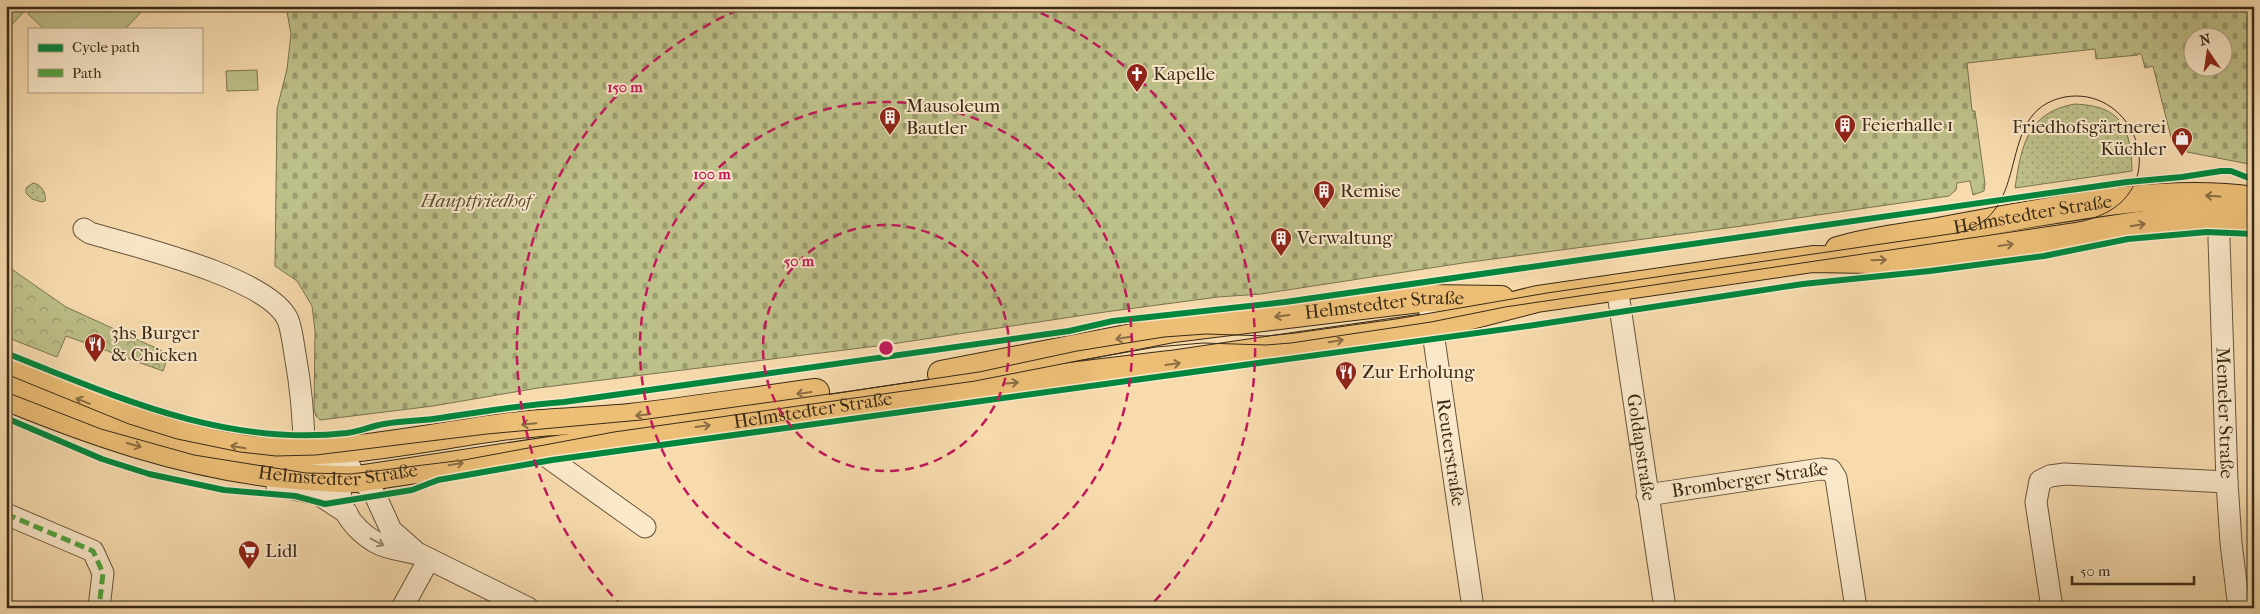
<svg xmlns="http://www.w3.org/2000/svg" width="2260" height="614" font-family="'IM FELL French Canon',serif">
<style>
.grass{fill:url(#grass-dots);stroke:#7b7550}
.forest{fill:url(#forest-crowns);stroke:#7b7550}
.cemetery{fill:url(#cemetery-stones);stroke:#7b7550;fill-rule:evenodd}
.garden{fill:#bec089;stroke:#7b7550}
.lines{fill:none;stroke-linecap:round;stroke-linejoin:round}
.minor-casing{stroke:#68563c;stroke-width:23}
.major-casing{stroke:#382a17;stroke-width:28}
.minor{stroke:#fae8ca;stroke-width:21}
.major{stroke:#ecbe76;stroke-width:26}
.tram{stroke:#382a17;stroke-width:1}
.quiet{stroke:#53a440;stroke-width:5;stroke-dasharray:10 5;stroke-linecap:butt}
.cycleway-casing{stroke:#fae8ca;stroke-width:9}
.cycleway{stroke:#00873e;stroke-width:6}
.oneway{stroke:#896d42}
.oneway2{stroke:#998970}
.ring{fill:none;stroke:#c2185b;stroke-width:2.5;stroke-dasharray:9 6}
.labels{text-anchor:middle;dominant-baseline:central;stroke-width:4;stroke-linejoin:round;paint-order:stroke}
.poi-label{font-size:19px;fill:#382a17;stroke:#fae8ca;text-anchor:start}
.park-label{font-size:19px;font-style:italic;fill:#5a5034;stroke:#fae8ca}
.street-label{font-size:19px;fill:#382a17;stroke:#fae8ca}
.centre{fill:#c2185b;stroke:#fae8ca;stroke-width:2.5}
.ring-label{font-size:15px;text-anchor:middle;font-weight:bold;fill:#c2185b;stroke:#fae8ca;stroke-width:4;stroke-linejoin:round;paint-order:stroke}
</style>
<defs>
<pattern id="grass-dots" width="8" height="8" patternUnits="userSpaceOnUse" patternTransform="scale(1.25)"><rect width="8" height="8" fill="#bec089"/><path d="M2 2h.1M6 6h.1" fill="none" stroke="#9b9c6f" stroke-width="1.8" stroke-linecap="round"/></pattern>
<pattern id="forest-crowns" width="20" height="18" patternUnits="userSpaceOnUse" patternTransform="scale(1.25)"><rect width="20" height="18" fill="#bec089"/><path d="M2 6a3 3 0 1 1 6 0M12 15a3 3 0 1 1 6 0" fill="none" stroke="#9b9c6f"/></pattern>
<pattern id="cemetery-stones" width="16" height="16" patternUnits="userSpaceOnUse" patternTransform="scale(1.25)"><rect width="16" height="16" fill="#bec089"/><path d="M2 7V4a2 2 0 0 1 4 0v3zM10 15v-3a2 2 0 0 1 4 0v3z" fill="#9b9c6f"/></pattern>
</defs>
<rect width="100%" height="100%" fill="#f7dbad"/>
<filter id="stains"><feTurbulence type="fractalNoise" baseFrequency=".004" numOctaves="4"/><feColorMatrix values="0 0 0 0 .2 0 0 0 0 .09 0 0 0 0 .02 0 0 0 .5 -.17"/></filter>
<radialGradient id="worn" r=".72"><stop offset=".6" stop-color="#630" stop-opacity="0"/><stop offset="1" stop-color="#630" stop-opacity=".3"/></radialGradient>
<!-- grass -->
<g class="grass">
<path d="M 2075,104 C 2122,106 2131,128 2132,171 L 2015,188 C 2021,147 2027,112 2075,104 Z"/>
<path d="M 33,183 C 40,184 47,192 45,201 L 42,202 L 32,199 L 26,193 L 26,188 Z"/>
</g>
<!-- forest -->
<path class="forest" d="M 6,263 L 7,266 L 66,307 L 169,354 L 163,371 L 66,336 L 57,357 L 6,337 Z"/>
<!-- cemetery -->
<path class="cemetery" d="M 286,6 L 2254,6 L 2254,165 L 2187,152 L 2188,144 L 2172,141 L 2153,66 L 2145,68 L 2142,56 L 2139,53 L 2138,55 L 2096,59 L 2095,49 L 1967,63 L 1972,111 L 1975,111 L 1985,184 L 1984,191 L 1973,195 L 1970,181 L 1957,183 L 1956,190 L 1949,196 L 1742,226 L 1463,263 L 1261,294 L 1218,297 L 1105,312 L 885,345 L 538,388 L 433,406 L 320,420 L 316,416 L 314,410 L 315,331 L 312,306 L 297,281 L 275,266 L 277,109 L 287,69 L 291,34 ZM 2192,38 L 2222,38 L 2222,68 L 2192,68 Z"/>
<!-- garden -->
<g class="garden">
<path d="M 11,6 L 29,6 L 6,31 L 6,11 Z"/>
<path d="M 35,6 L 147,6 L 125,29 L 44,29 L 28,14 Z"/>
<path d="M 257,70 L 258,90 L 227,91 L 226,71 Z"/>
</g>
<g class="lines">
<!-- minor casing -->
<g class="minor-casing">
<g id="minor">
<path id="s1" d="M 2220,217 L 2219,239 L 2227,482 L 2231,543 L 2239,608"/>
<path d="M 84,229 L 90,233 C 134,246 270,278 288,320 C 292,331 293,343 295,354 C 301,387 304,419 304,452 L 302,459 L 298,463"/>
<path id="s2" d="M 1617,287 L 1665,608"/>
<path id="s3" d="M 1428,298 L 1473,608"/>
<path d="M 539,451 L 645,527"/>
<path d="M 311,454 L 341,464 L 361,478 L 376,497 L 391,530 L 417,553 L 528,608"/>
<path d="M 350,467 C 326,494 350,528 377,543 C 388,549 402,550 414,553"/>
<path d="M 277,486 L 318,494 L 347,513"/>
<path id="s4" d="M 1647,495 L 1821,469 L 1831,470 L 1836,478 L 1856,608"/>
<path d="M 6,514 L 93,551 L 103,573 L 99,608"/>
<path d="M 402,608 L 429,559"/>
<path d="M 2052,608 L 2036,502 L 2040,481 L 2050,476 L 2065,474 L 2227,482"/>
</g>
</g>
<!-- major casing -->
<g class="major-casing">
<g id="major">
<path id="s5" d="M 1838,250 C 1874,239 1912,236 1949,229 C 2045,212 2156,186 2254,200"/>
<path d="M 6,370 C 84,401 159,436 242,448 C 330,461 423,437 510,426 C 550,421 590,421 630,417 C 692,410 754,400 816,392"/>
<path id="s6" d="M 941,374 L 1173,329 L 1428,298 L 1501,299"/>
<path id="s7" d="M 6,397 C 94,433 178,462 273,474 C 302,477 329,480 357,479 L 935,392 L 1170,364 L 1432,326 L 1537,299 L 1813,259 L 1870,260 L 1932,256 L 2157,222 L 2210,217 L 2254,217"/>
</g>
</g>
<!-- minor -->
<use href="#minor" class="minor"/>
<!-- major -->
<use href="#major" class="major"/>
<!-- tram -->
<path class="tram" d="M 6,374 L 129,424 L 177,439 L 240,452 L 276,456 L 316,455 L 487,434 L 641,420 L 851,391 L 979,372 L 1077,351 L 1164,337 L 1206,334 L 1267,336 L 1295,333 L 1396,319 L 1547,293 L 1957,233 C 2037,215 1991,111 2065,97 C 2128,86 2168,170 2114,208 C 2102,216 2087,221 2072,223 L 1505,307 L 1431,322 L 1291,343 L 1266,345 L 1203,343 L 1156,347 L 1082,360 L 975,381 L 614,432 L 464,460 L 351,474 L 306,473 L 194,455 L 101,429 L 6,392"/>
<!-- quiet -->
<path class="quiet" d="M 6,514 L 93,551 L 103,573 L 99,608"/>
<!-- cycleway casing -->
<g class="cycleway-casing">
<g id="cycleway">
<path d="M 6,353 C 117,397 225,447 347,433 C 360,431 372,426 384,424 C 400,421 417,421 433,419 C 477,413 519,405 564,402 L 1069,331 L 1113,321 L 1285,302 L 2127,182 L 2182,177 L 2221,171 L 2231,171 L 2254,180"/>
<path d="M 6,418 L 102,459 L 149,474 L 224,490 L 295,496 L 325,504 L 412,490 L 438,480 L 552,460 L 1528,326 L 1803,284 L 1930,271 L 2044,256 L 2128,239 L 2207,232 L 2254,234"/>
</g>
</g>
<!-- cycleway -->
<use href="#cycleway" class="cycleway"/>
</g>
<!-- one-way arrows -->
<defs><path id="oneway-shaft" d="M-6 0H5M1.5-3L5.5 0L1.5 3" fill="none" stroke-width="1.6" stroke-linecap="round" stroke-linejoin="round" transform="scale(1.25)"/></defs>
<g class="oneway">
<use href="#oneway-shaft" transform="translate(2213 196) rotate(-177)"/>
<use href="#oneway-shaft" transform="translate(2138 225) rotate(-9)"/>
<use href="#oneway-shaft" transform="translate(2006 245) rotate(-8)"/>
<use href="#oneway-shaft" transform="translate(1879 260) rotate(-2)"/>
<use href="#oneway-shaft" transform="translate(1282 316) rotate(173)"/>
<use href="#oneway-shaft" transform="translate(1123 338) rotate(170)"/>
<use href="#oneway-shaft" transform="translate(1336 341) rotate(-9)"/>
<use href="#oneway-shaft" transform="translate(1173 364) rotate(-8)"/>
<use href="#oneway-shaft" transform="translate(1011 383) rotate(-5)"/>
<use href="#oneway-shaft" transform="translate(804 393) rotate(172)"/>
<use href="#oneway-shaft" transform="translate(83 401) rotate(-158)"/>
<use href="#oneway-shaft" transform="translate(643 415) rotate(173)"/>
<use href="#oneway-shaft" transform="translate(529 424) rotate(175)"/>
<use href="#oneway-shaft" transform="translate(703 426) rotate(-8)"/>
<use href="#oneway-shaft" transform="translate(134 445) rotate(16)"/>
<use href="#oneway-shaft" transform="translate(238 447) rotate(-171)"/>
<use href="#oneway-shaft" transform="translate(456 464) rotate(-9)"/>
</g>
<use class="oneway2" href="#oneway-shaft" transform="translate(377 542) rotate(28)"/>
<!-- distance rings -->
<g class="ring">
<circle cx="886" cy="348" r="123"/>
<circle cx="886" cy="348" r="246"/>
<path d="M623 607A369 369 0 0 1 745 7M1027 7A369 369 0 0 1 1149 607"/>
</g>
<!-- icons -->
<defs>
<g id="church-pin" transform="scale(1.125)"><path d="M0 17L-7.5 6A9.5 9.5 0 1 1 7.5 6Z" fill="#8f2418" stroke="#fae8ca"/><path d="M-1.2-6h2.4v3.5h3.3v2.4h-3.3V6h-2.4V-.1h-3.3v-2.4h3.3Z" fill="#fff"/></g>
<g id="building-pin" transform="scale(1.125)"><path d="M0 17L-7.5 6A9.5 9.5 0 1 1 7.5 6Z" fill="#8f2418" stroke="#fae8ca"/><path d="M-4-6H4V6H1V3H-1V6H-4ZM-2.5-4.3h1.7v1.8h-1.7ZM.8-4.3h1.7v1.8H.8ZM-2.5-1h1.7V.8h-1.7ZM.8-1h1.7V.8H.8Z" fill="#fff"/></g>
<g id="shop-pin" transform="scale(1.125)"><path d="M0 17L-7.5 6A9.5 9.5 0 1 1 7.5 6Z" fill="#8f2418" stroke="#fae8ca"/><path d="M-5-2.5h2.3a2.7 3.5 0 0 1 5.4 0H5L5.5 6h-11ZM-1.5-2.5h3a1.5 2.3 0 0 0-3 0Z" fill="#fff"/></g>
<g id="restaurant-pin" transform="scale(1.125)"><path d="M0 17L-7.5 6A9.5 9.5 0 1 1 7.5 6Z" fill="#8f2418" stroke="#fae8ca"/><path d="M-5-6h1v4h1v-4h1v4h1v-4h1v5L-1.5 .5V6h-2V.5L-5-1ZM5-6V6H3V1.5H1.5Q1.5-4 5-6Z" fill="#fff"/></g>
<g id="supermarket-pin" transform="scale(1.125)"><path d="M0 17L-7.5 6A9.5 9.5 0 1 1 7.5 6Z" fill="#8f2418" stroke="#fae8ca"/><path d="M-6-5.5h2.5l.6 2H6L4.5 2H-2.5L-4.4-4H-6ZM-1.5 3.2a1.3 1.3 0 1 0 .1 0ZM3 3.2a1.3 1.3 0 1 0 .1 0Z" fill="#fff"/></g>
</defs>
<g fill-rule="evenodd">
<use href="#church-pin" x="1137" y="74"/>
<use href="#building-pin" x="890" y="117"/>
<use href="#building-pin" x="1845" y="125"/>
<use href="#shop-pin" x="2182" y="138"/>
<use href="#building-pin" x="1324" y="191"/>
<use href="#building-pin" x="1281" y="238"/>
<use href="#restaurant-pin" x="95" y="344"/>
<use href="#restaurant-pin" x="1346" y="372"/>
<use href="#supermarket-pin" x="249" y="551"/>
</g>
<g class="labels">
<!-- poi labels -->
<g class="poi-label">
<text x="1153" y="74">Kapelle</text>
<text x="906" y="106">Mausoleum<tspan x="906" dy="22">Bautler</tspan></text>
<text x="1861" y="125">Feierhalle 1</text>
<text x="2166" y="127" text-anchor="end">Friedhofsgärtnerei<tspan x="2166" dy="22">Küchler</tspan></text>
<text x="1340" y="191">Remise</text>
<text x="1297" y="238">Verwaltung</text>
<text x="111" y="333">3hs Burger<tspan x="111" dy="22">&amp; Chicken</tspan></text>
<text x="1362" y="372">Zur Erholung</text>
<text x="265" y="551">Lidl</text>
</g>
<!-- park labels -->
<g class="park-label">
<text x="476" y="201">Hauptfriedhof</text>
</g>
<!-- street labels -->
<g class="street-label">
<text stroke="none"><textPath href="#s5" startOffset="198">Helmstedter Straße</textPath></text>
<text stroke="none"><textPath href="#s6" startOffset="449">Helmstedter Straße</textPath></text>
<text stroke="none"><textPath href="#s7" startOffset="824">Helmstedter Straße</textPath></text>
<text stroke="none"><textPath href="#s1" startOffset="196">Memeler Straße</textPath></text>
<text stroke="none"><textPath href="#s2" startOffset="162">Goldapstraße</textPath></text>
<text stroke="none"><textPath href="#s3" startOffset="156">Reuterstraße</textPath></text>
<text stroke="none"><textPath href="#s7" startOffset="344">Helmstedter Straße</textPath></text>
<text stroke="none"><textPath href="#s4" startOffset="104">Bromberger Straße</textPath></text>
</g>
</g>
<circle cx="886" cy="348" r="8" class="centre"/>
<g class="ring-label">
<text x="625" y="92">150 m</text>
<text x="712" y="179">100 m</text>
<text x="799" y="266">50 m</text>
</g>
<!-- margin -->
<rect width="2260" height="614" fill="none" stroke="#f7dbad" stroke-width="25"/>
<rect x="8" y="8" width="2245" height="599" fill="none" stroke="#382a17" stroke-width="2.5"/>
<rect x="12" y="12" width="2235" height="589" fill="none" stroke="#382a17"/>
<!-- legend -->
<rect x="28" y="28" width="175" height="65" fill="#fae8ca" stroke="#ac9c82"/>
<rect x="38" y="44" width="25" height="8" fill="#00873e" stroke="#ac9c82"/>
<text x="72" y="52" font-size="15" fill="#382a17">Cycle path</text>
<rect x="38" y="69" width="25" height="8" fill="#53a440" stroke="#ac9c82"/>
<text x="72" y="78" font-size="15" fill="#382a17">Path</text>
<!-- north arrow -->
<g transform="translate(2208 52) rotate(347)"><circle r="24" fill="#fae8ca" stroke="#ac9c82"/>
<path d="M0-4L9 19L0 12L-9 19Z" fill="#8f2418"/>
<text y="-8" font-size="14" font-weight="bold" text-anchor="middle" fill="#382a17">N</text>
</g>
<!-- scale -->
<path d="M2072 576v8h122v-8" fill="none" stroke="#382a17" stroke-width="2.5"/>
<text x="2080" y="576" font-size="15" fill="#382a17" stroke="#fae8ca" stroke-width="4" paint-order="stroke">50 m</text>
<rect width="100%" height="100%" filter="url(#stains)"/>
<rect width="100%" height="100%" fill="url(#worn)"/>
</svg>
